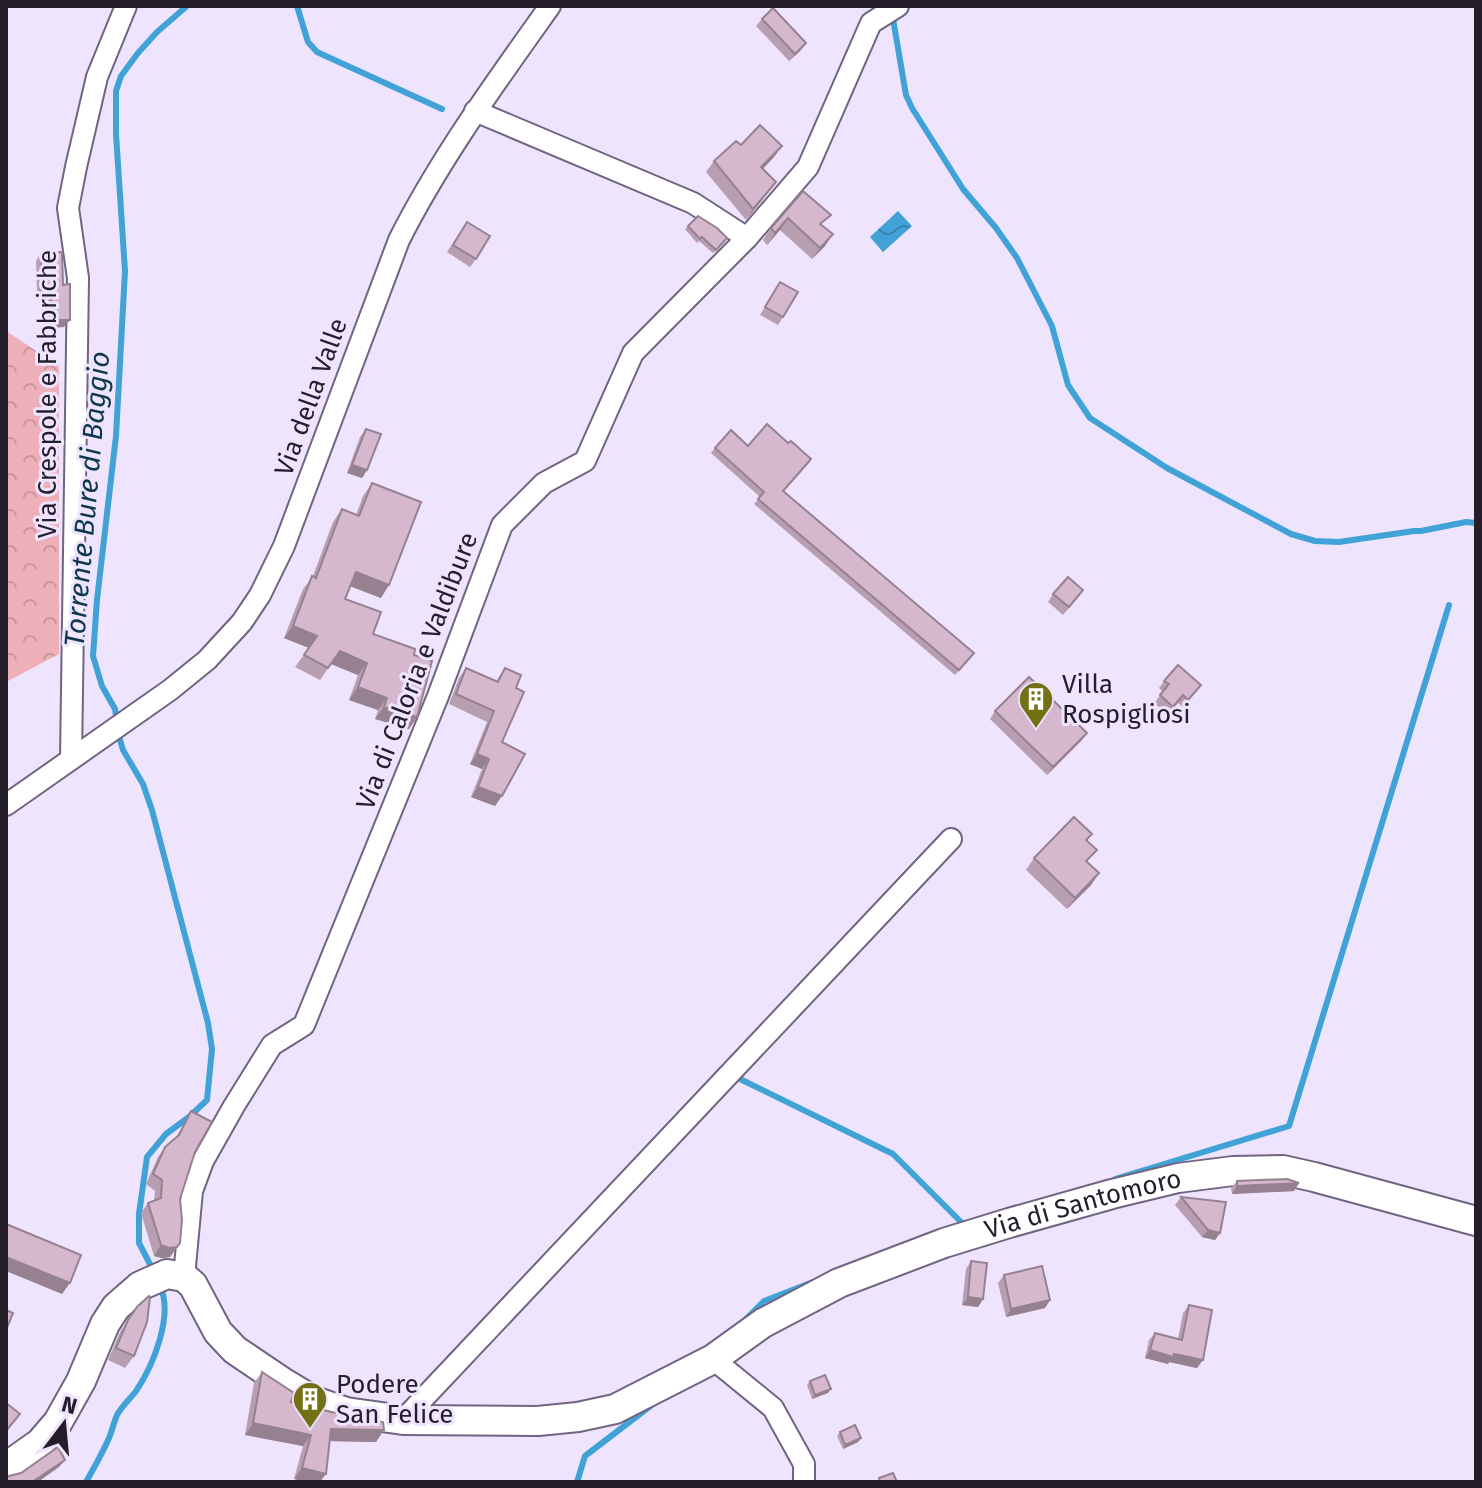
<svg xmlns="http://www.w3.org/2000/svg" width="1482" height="1488" font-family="'Fira Sans',sans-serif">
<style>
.forest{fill:url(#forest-crowns)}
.water{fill:url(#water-waves)}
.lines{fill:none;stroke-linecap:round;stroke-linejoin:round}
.stream{stroke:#40a2d7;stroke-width:6}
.minor-casing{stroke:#706581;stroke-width:24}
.secondary-casing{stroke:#706581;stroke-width:32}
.minor{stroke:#fff;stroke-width:20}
.secondary{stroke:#fff;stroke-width:28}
.wall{fill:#b89eb1}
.shaded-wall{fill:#968190}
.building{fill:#d6b8ce;stroke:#968190;stroke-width:2}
.labels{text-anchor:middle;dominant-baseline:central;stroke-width:6;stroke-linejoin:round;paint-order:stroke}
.street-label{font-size:26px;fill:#231e2a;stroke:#eee4fe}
.poi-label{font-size:26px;fill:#231e2a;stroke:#eee4fe;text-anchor:start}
.water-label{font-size:28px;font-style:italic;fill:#0e384e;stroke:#eee4fe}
</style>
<defs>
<pattern id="forest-crowns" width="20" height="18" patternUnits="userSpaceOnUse" patternTransform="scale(2)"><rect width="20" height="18" fill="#edafb8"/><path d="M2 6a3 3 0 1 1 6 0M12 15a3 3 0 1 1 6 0" fill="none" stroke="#cb969e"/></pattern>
<pattern id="water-waves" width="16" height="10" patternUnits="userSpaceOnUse" patternTransform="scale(2)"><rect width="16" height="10" fill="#40a2d7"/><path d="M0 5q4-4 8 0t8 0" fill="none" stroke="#3583af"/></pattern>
</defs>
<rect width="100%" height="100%" fill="#eee4fe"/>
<!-- forest -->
<path class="forest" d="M 6,331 L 59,366 L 59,654 L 6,682 Z"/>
<!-- water -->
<path class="water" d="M 898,211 L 912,226 L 883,252 L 870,237 Z"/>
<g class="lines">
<!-- stream -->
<g class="stream">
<path d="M 297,6 L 308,42 L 317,52 L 442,109"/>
<path d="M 892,13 L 906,95 L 912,108 L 963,189 L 996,228 L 1017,258 L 1052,326 L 1068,385 L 1090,418 L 1167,468 L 1291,534 L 1315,541 L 1339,542 L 1414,531 L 1421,531 L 1466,522 L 1476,523"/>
<path d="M 117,722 L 115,709 L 102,686 L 93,656 L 97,600 L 116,436 L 125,271 L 116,134 L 116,91 L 121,76 L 138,53 L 157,32 L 187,6"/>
<path d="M 118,733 L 123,750 L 143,784 L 152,810 L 208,1023 L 212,1049 L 207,1100 L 189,1117 L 166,1134 L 147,1157 L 139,1214 L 139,1243 L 154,1272"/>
<path d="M 736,1077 L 893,1154 L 963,1224"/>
<path d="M 1115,1179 L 1289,1126 L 1449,605"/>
<path d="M 744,1321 L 764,1301 L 813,1282"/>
<path d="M 86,1482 C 94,1468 102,1454 109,1438 C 112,1431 114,1422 117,1415 C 122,1406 130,1399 136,1391 C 153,1366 174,1315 160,1286"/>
<path d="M 577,1482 L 585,1456 L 653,1404"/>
</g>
<!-- minor casing -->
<g class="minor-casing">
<g id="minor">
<path d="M 475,111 L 693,203 L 747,238"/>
<path d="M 71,759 L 78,278 L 68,208 L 76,167 L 97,77 L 126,6"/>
<path d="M 6,805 L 170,690 L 207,660 L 242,622 L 260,595 L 284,546 L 399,240 C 441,157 496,82 550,6"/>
<path d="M 184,1277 L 192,1191 L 203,1161 L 234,1106 L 272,1045 L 304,1025 L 438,696 L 502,525 L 544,483 L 585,461 L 633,353 L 747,238 L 808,167 L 871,23 L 898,6"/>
<path d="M 713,1359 L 773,1408 L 804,1464 L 804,1482"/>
<path d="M 403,1420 L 951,839"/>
</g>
</g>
<!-- secondary casing -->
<g class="secondary-casing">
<g id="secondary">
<path id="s1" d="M 6,1467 L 40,1443 L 58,1422 L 81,1381 L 105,1324 L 116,1307 L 140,1286 L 167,1274 L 184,1277 L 193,1285 L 218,1332 L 235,1350 L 284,1383 L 314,1401 L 346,1412 L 403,1420 L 538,1421 L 578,1417 L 615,1409 L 713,1359 L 763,1323 L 839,1283 L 944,1243 L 1009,1223 L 1112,1194 L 1178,1178 L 1233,1171 L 1283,1170 L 1314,1177 L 1476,1221"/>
</g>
</g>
<!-- minor -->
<use href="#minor" class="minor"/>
<!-- secondary -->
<use href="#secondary" class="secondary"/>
</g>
<!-- wall -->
<g class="wall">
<path d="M 762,19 L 806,43 L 800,51 L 789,61 L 756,26 Z"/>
<path d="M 741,145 L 782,146 L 774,157 L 763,169 L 776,182 L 746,220 L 706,172 L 714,161 Z"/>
<path d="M 803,191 L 823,226 L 825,246 L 812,259 L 780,230 L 767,245 L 763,240 L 771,228 Z"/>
<path d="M 467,222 L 476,259 L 470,267 L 447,252 Z"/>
<path d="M 688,226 L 725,242 L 713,253 L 699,241 L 697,243 L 685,229 Z"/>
<path d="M 41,253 L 64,327 L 47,328 L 46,294 L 37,294 L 36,261 Z"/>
<path d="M 780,282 L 783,317 L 778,325 L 760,315 Z"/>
<path d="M 366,429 L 367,470 L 362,478 L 347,473 L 360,437 Z"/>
<path d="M 748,446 L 808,464 L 784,491 L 970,658 L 955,675 L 754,504 L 760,497 L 711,453 L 715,448 Z"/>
<path d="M 372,483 L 381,598 L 350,586 L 345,599 L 373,634 L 414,655 L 417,717 L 409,729 L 375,719 L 378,710 L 349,700 L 358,675 L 331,664 L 320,680 L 295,667 L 309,648 L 284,638 L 303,589 L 313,576 L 333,522 L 342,509 L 356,515 L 363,496 Z"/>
<path d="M 1053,594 L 1078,597 L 1063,615 L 1048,602 Z"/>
<path d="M 466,668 L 496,681 L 505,668 L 516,688 L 502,742 L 495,806 L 471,797 L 482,769 L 470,764 L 487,722 L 449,704 L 459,678 Z"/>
<path d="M 1164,681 L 1201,685 L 1183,707 L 1178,703 L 1168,714 L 1154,703 L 1163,692 L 1159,688 Z"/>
<path d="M 995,711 L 1081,741 L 1047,775 L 990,719 Z"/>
<path d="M 1092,834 L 1087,841 L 1087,863 L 1099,873 L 1091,885 L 1067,909 L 1026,870 L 1034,858 Z"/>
<path d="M 191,1111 L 195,1152 L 180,1199 L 180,1243 L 170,1257 L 162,1258 L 154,1256 L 141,1213 L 148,1203 L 154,1201 L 155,1191 L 146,1184 L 158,1157 L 165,1147 L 176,1138 Z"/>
<path d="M 1237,1181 L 1299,1183 L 1294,1191 L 1232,1194 L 1231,1188 Z"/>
<path d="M 1181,1197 L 1220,1233 L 1215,1240 L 1202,1237 L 1175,1205 Z"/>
<path d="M 971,1261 L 983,1299 L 978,1307 L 962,1305 L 966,1269 Z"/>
<path d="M 1004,1275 L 1050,1300 L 1045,1308 L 1006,1317 L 998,1283 Z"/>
<path d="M 1189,1305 L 1197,1368 L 1169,1362 L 1168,1364 L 1145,1358 L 1149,1340 L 1155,1333 L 1178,1339 L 1183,1313 Z"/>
<path d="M 137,1307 L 134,1356 L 125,1368 L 108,1360 L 120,1332 Z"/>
<path d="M 262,1372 L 291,1402 L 376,1442 L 329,1441 L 294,1479 L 303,1446 L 245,1435 L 254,1383 Z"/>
<path d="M 810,1381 L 828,1393 L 812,1399 L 807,1385 Z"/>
<path d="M 840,1432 L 861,1438 L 858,1442 L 843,1449 L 837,1436 Z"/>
</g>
<!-- shaded-wall -->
<g class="shaded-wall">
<path d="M 806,43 L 800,51 L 789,61 L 795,54 Z"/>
<path d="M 782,146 L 774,157 L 754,178 L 761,167 Z"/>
<path d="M 776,182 L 768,193 L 746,220 L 753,209 Z"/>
<path d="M 788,218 L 780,230 L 767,245 L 775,233 Z"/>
<path d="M 833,234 L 825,246 L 812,259 L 820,248 Z"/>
<path d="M 42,286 L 51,286 L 46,294 L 37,294 Z"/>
<path d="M 52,320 L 70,320 L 64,327 L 47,328 Z"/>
<path d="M 352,465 L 367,470 L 362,478 L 347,473 Z"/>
<path d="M 356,572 L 389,585 L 381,598 L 347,585 Z"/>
<path d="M 293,626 L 317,636 L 309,648 L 284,638 Z"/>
<path d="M 340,651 L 367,663 L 358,675 L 331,664 Z"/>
<path d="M 358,687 L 387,698 L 378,710 L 349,700 Z"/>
<path d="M 384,707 L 417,717 L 409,729 L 375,719 Z"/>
<path d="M 1087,733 L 1081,741 L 1047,775 L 1053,767 Z"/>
<path d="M 477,754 L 489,759 L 482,769 L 470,764 Z"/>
<path d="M 478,787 L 502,796 L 495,806 L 471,797 Z"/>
<path d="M 1099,873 L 1091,885 L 1067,909 L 1075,898 Z"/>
<path d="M 1299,1183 L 1294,1191 L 1232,1194 L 1237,1186 Z"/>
<path d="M 1208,1230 L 1220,1233 L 1215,1240 L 1202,1237 Z"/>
<path d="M 161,1245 L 177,1247 L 170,1257 L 162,1258 L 154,1256 Z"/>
<path d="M 6,1257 L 70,1283 L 62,1294 L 6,1271 Z"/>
<path d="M 968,1297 L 983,1299 L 978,1307 L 962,1305 Z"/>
<path d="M 1050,1300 L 1045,1308 L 1006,1317 L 1011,1309 Z"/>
<path d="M 1150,1350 L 1174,1354 L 1203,1360 L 1197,1368 L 1169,1362 L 1168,1364 L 1145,1358 Z"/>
<path d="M 831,1389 L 828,1393 L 812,1399 L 815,1395 Z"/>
<path d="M 253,1423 L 311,1435 L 303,1446 L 245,1435 Z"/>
<path d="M 331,1429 L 384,1430 L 376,1442 L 323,1441 Z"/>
<path d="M 861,1438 L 858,1442 L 843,1449 L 845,1445 Z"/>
<path d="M 65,1460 L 59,1467 L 38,1482 L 32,1482 Z"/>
<path d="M 302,1468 L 326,1474 L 320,1482 L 305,1482 L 294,1479 Z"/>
</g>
<!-- building -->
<g class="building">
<path d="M 773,8 L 806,43 L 795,54 L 762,19 Z"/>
<path d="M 760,125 L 782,146 L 761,167 L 776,182 L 753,209 L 714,161 L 736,141 L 741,145 Z"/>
<path d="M 803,191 L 831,215 L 820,224 L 833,234 L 820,248 L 788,218 L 775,233 L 771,228 Z"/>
<path d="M 698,216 L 717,228 L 727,238 L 716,250 L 702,237 L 700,239 L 688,226 Z"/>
<path d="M 467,222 L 490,236 L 476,259 L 453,245 Z"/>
<path d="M 62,252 L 63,285 L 70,284 L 70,320 L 52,320 L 51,286 L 42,286 L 41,253 Z"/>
<path d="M 780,282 L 798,292 L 783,317 L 765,307 Z"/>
<path d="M 767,424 L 788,443 L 791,441 L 811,459 L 783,491 L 974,653 L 959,670 L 758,499 L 764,492 L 715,448 L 731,430 L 748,446 Z"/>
<path d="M 366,429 L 381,434 L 367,470 L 352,465 Z"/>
<path d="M 372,483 L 421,502 L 389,585 L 356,572 L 345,599 L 381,612 L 373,634 L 415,649 L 414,655 L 432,661 L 417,717 L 384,707 L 387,698 L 358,687 L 367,663 L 340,651 L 328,668 L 304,655 L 317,636 L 293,626 L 312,576 L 316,578 L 342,509 L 359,516 Z"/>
<path d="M 1068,577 L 1083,590 L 1069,607 L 1053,594 Z"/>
<path d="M 1178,665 L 1201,685 L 1188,700 L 1183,695 L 1173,707 L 1160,695 L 1169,684 L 1164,681 Z"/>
<path d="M 466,668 L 498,682 L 505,668 L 521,675 L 516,688 L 524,692 L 502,742 L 525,754 L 502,796 L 478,787 L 489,759 L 477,754 L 494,711 L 456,694 Z"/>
<path d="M 1029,677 L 1087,733 L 1053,767 L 995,711 Z"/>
<path d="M 1074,817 L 1092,834 L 1086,840 L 1097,850 L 1086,861 L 1099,873 L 1075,898 L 1034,858 Z"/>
<path d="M 191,1111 L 212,1122 L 195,1152 L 180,1199 L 182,1220 L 180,1243 L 177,1247 L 169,1248 L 161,1245 L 148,1203 L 161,1198 L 162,1180 L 153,1174 L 165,1147 L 179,1135 Z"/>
<path d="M 1287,1179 L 1299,1183 L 1237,1186 L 1237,1181 Z"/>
<path d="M 1181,1197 L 1226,1202 L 1220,1233 L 1208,1230 Z"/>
<path d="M 6,1224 L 81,1255 L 70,1283 L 6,1257 Z"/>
<path d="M 971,1261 L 987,1263 L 983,1299 L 968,1297 Z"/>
<path d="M 1042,1266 L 1050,1300 L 1011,1309 L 1004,1275 Z"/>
<path d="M 149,1296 L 150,1297 L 147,1322 L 134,1356 L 116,1348 L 128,1320 L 137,1307 Z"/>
<path d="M 1189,1305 L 1212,1310 L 1203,1360 L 1174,1354 L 1173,1357 L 1150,1350 L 1155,1333 L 1182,1340 Z"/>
<path d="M 6,1310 L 13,1313 L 6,1330 Z"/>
<path d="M 262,1372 L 294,1393 L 291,1402 L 352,1417 L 383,1422 L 384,1430 L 331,1429 L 326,1474 L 302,1468 L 311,1435 L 253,1423 Z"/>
<path d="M 825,1375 L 831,1389 L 815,1395 L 810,1381 Z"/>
<path d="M 6,1403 L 20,1414 L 6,1431 Z"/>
<path d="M 855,1425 L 861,1438 L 845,1445 L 840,1432 Z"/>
<path d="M 58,1447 L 65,1460 L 32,1482 L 6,1482 L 6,1478 L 9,1476 L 21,1473 Z"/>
<path d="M 893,1473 L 897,1482 L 880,1482 L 879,1478 Z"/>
</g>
<!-- icons -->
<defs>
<g id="building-pin" transform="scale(1.8)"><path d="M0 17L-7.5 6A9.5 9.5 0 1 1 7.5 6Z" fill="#737114" stroke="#eee4fe"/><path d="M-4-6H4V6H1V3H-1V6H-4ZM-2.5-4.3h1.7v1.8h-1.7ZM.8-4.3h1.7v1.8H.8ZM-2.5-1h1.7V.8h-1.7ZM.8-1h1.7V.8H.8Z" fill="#fff"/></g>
</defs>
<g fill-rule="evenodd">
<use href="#building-pin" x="1036" y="699"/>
<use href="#building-pin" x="310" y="1399"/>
</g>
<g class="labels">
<!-- street labels -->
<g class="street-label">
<text transform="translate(47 394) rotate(-90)">Via Crespole e Fabbriche</text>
<text transform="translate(311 397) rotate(-70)">Via della Valle</text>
<text transform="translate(417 671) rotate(-69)">Via di Caloria e Valdibure</text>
<text stroke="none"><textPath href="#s1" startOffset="1280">Via di Santomoro</textPath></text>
</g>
<!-- poi labels -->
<g class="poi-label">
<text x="1062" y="684">Villa<tspan x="1062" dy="30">Rospigliosi</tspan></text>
<text x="336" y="1384">Podere<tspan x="336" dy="30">San Felice</tspan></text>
</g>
<!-- water labels -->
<g class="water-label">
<text transform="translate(87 499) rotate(-85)">Torrente Bure di Baggio</text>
</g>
</g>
<!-- border -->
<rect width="1482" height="1488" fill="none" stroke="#231e2a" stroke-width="16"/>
<!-- north arrow -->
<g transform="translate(64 1424) rotate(16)" stroke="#eee4fe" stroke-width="6" paint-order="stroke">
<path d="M0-6L14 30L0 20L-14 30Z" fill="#231e2a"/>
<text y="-12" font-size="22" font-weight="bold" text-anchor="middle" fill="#231e2a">N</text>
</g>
</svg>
